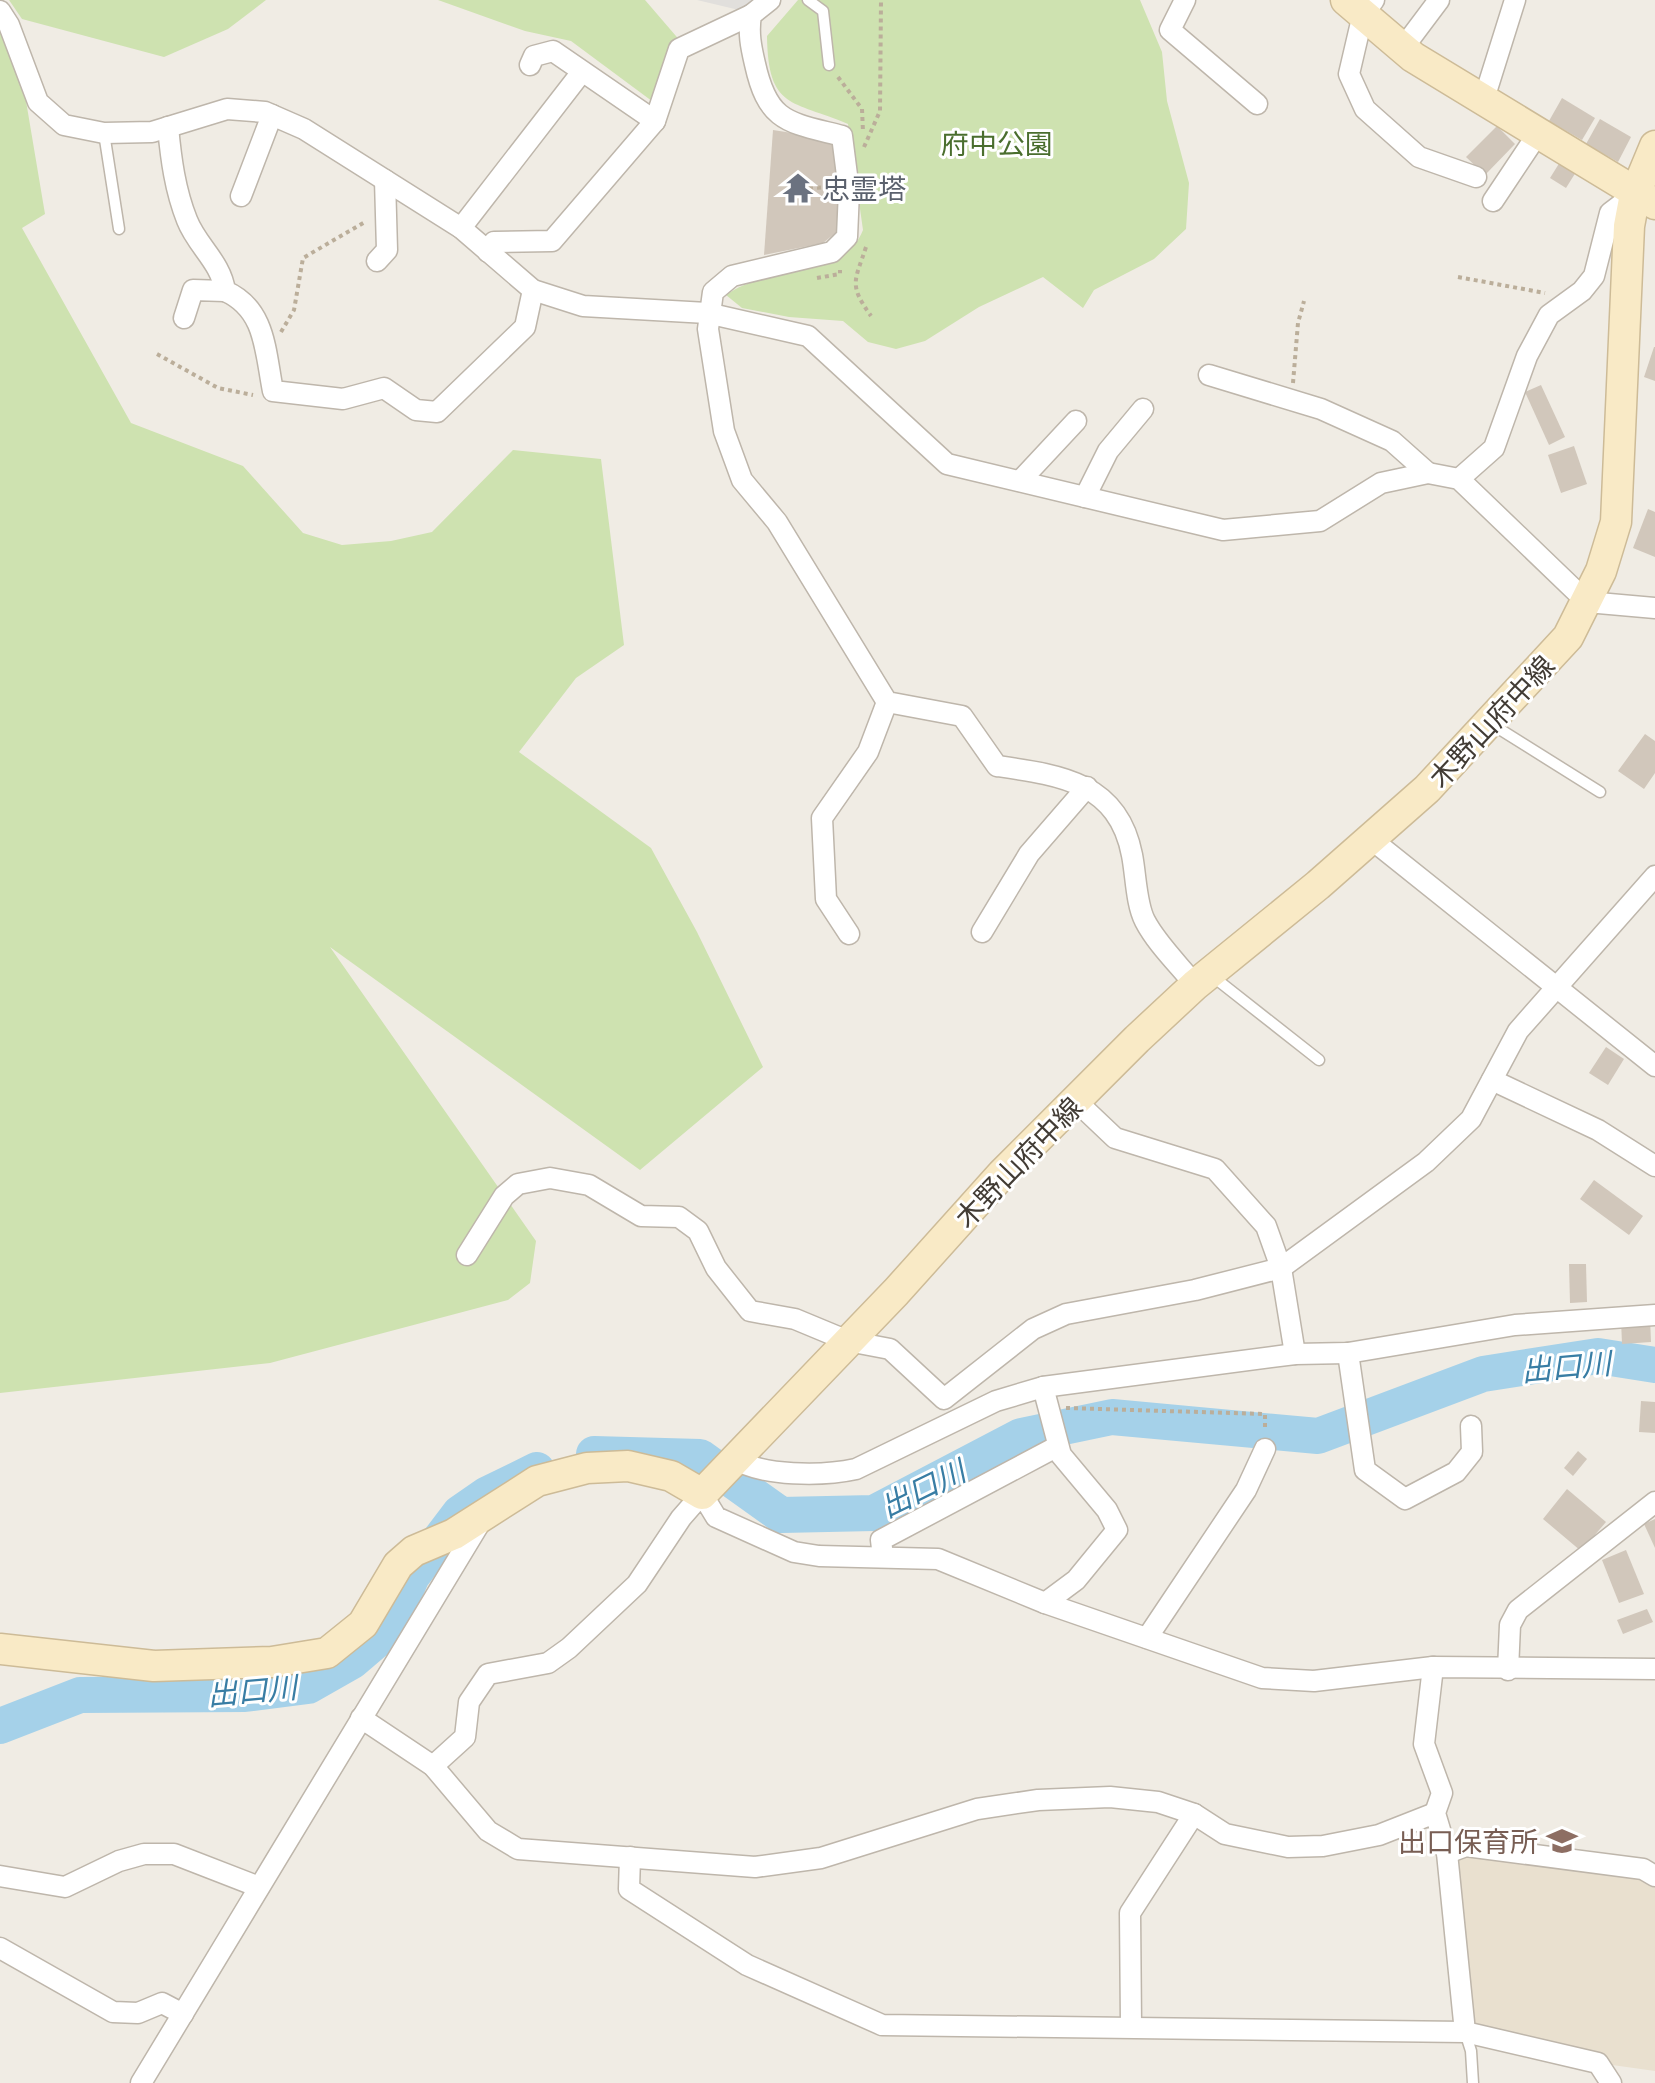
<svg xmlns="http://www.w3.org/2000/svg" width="1655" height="2083" font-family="Commissioner,'Noto Sans JP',sans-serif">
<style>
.education{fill:#e9e0cf}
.green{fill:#cee2b0}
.parking{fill:#e1dfdc}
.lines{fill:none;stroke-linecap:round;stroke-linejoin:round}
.river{stroke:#a5d1e9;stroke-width:36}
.building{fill:#d1c7bb}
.lane-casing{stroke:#beb6ab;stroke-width:13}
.street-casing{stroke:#beb6ab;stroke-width:23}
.secondary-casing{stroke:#cdbb97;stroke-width:33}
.path{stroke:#bbae9a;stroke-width:4;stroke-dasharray:4 4;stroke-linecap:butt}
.lane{stroke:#fff;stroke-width:10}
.street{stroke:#fff;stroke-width:20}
.secondary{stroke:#f9eac6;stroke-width:30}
.labels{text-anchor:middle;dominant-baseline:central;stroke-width:6;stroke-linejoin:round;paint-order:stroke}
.park-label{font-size:28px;fill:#4a6e2e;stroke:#fff}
.worship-label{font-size:28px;fill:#5b616d;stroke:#fff;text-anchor:start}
.street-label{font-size:28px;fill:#423c35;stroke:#fff}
.education-label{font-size:28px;fill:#785e54;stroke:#fff;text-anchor:end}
.water-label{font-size:30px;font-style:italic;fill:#387da4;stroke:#fff}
</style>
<rect width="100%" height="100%" fill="#f0ece4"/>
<!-- education -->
<path class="education" d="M 1447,1853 L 1655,1876 L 1655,2071 L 1598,2063 L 1465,2032 Z"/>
<!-- green -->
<g class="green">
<path d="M 9,0 L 266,0 L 228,29 L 164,57 L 22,19 Z"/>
<path d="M 438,0 L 645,0 L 688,50 L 664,110 L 571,41 L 525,31 Z"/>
<path d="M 798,0 L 1140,0 L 1162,52 L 1167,101 L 1189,183 L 1186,229 L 1154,259 L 1094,290 L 1083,308 L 1043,277 L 979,307 L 925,341 L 896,349 L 868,342 L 843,321 L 789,317 L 742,308 L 726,295 C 766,265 843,281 863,230 L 848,124 C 792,100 768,110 767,36 Z"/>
<path d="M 0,30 L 26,101 L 45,214 L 22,228 L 131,423 L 243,466 L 303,533 L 342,545 L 391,541 L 432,532 L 513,450 L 601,459 L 624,645 L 576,678 L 519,752 L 651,848 L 697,932 L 763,1067 L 640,1170 L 330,947 L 536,1241 L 530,1283 L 508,1300 L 270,1363 L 0,1393 Z"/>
</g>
<!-- parking -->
<path class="parking" d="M 697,0 L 753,0 L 739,10 Z"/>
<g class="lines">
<!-- river -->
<g class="river">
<path d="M 594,1454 L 700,1457 L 781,1515 L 874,1513 L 1021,1436 L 1112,1417 L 1318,1436 L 1483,1374 L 1598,1356 L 1655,1365"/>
<path d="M 0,1726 L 80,1695 L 245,1694 L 308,1686 L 352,1661 L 379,1638 L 393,1619 L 412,1576 L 460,1513 L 486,1495 L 537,1470"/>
</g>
</g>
<!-- building -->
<g class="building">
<path d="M 1562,98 L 1595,118 L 1582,140 L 1549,121 Z"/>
<path d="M 1600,119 L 1631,137 L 1618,162 L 1586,144 Z"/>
<path d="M 1497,126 L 1515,144 L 1485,175 L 1466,157 Z"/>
<path d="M 773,130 L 836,140 L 839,230 L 823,243 L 764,255 Z"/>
<path d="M 1560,162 L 1576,172 L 1566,188 L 1550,178 Z"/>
<path d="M 1654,347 L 1655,347 L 1655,381 L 1644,377 Z"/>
<path d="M 1541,385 L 1565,437 L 1549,445 L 1525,392 Z"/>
<path d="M 1574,446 L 1587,484 L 1561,493 L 1548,455 Z"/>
<path d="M 1648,509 L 1655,512 L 1655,557 L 1633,548 Z"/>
<path d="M 1645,734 L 1655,741 L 1655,773 L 1644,789 L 1618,771 Z"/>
<path d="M 1606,1047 L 1624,1059 L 1608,1085 L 1589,1073 Z"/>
<path d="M 1594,1180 L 1643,1216 L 1629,1235 L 1580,1199 Z"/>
<path d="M 1569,1264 L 1586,1264 L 1587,1302 L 1570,1303 Z"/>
<path d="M 1650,1318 L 1651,1342 L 1622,1344 L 1621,1320 Z"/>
<path d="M 1641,1401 L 1655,1402 L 1655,1433 L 1639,1432 Z"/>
<path d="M 1578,1451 L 1587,1459 L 1573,1476 L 1564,1468 Z"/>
<path d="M 1567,1489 L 1606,1522 L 1581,1551 L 1543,1519 Z"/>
<path d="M 1655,1519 L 1655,1548 L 1644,1524 Z"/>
<path d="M 1626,1550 L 1644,1594 L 1619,1603 L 1602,1560 Z"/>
<path d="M 1647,1609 L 1653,1622 L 1623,1634 L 1617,1620 Z"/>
</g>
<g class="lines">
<!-- lane casing -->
<g class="lane-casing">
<g id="lane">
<path d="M 808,0 L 823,11 L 829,65"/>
<path d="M 104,133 L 119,229"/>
<path d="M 1493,725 L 1600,792"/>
<path d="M 1211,975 L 1319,1060"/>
<path d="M 1465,2032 L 1471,2051 L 1473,2083"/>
</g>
</g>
<!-- street casing -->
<g class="street-casing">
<g id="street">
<path d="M 770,0 L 751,15 C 748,33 751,47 755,64 C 768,123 788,122 842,136 L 849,191 L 847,237 L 832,252 L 732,276 L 713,292 L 708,329 L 724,431 L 742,480 L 777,522 L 887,702 L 962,716 L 997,766 C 1060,775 1118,782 1132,855 C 1136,875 1136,904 1145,921 C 1157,944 1179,965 1195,985"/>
<path d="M 1185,0 L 1170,30 L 1257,104"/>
<path d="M 1374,0 L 1363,14 L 1349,74 L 1365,109 L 1419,157 L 1476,177"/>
<path d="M 0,11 L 9,25 L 38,102 L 64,125 L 104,133 L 152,132 L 227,109 L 265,112 L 304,129 L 461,228 L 533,290 L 583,306 L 707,313 L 808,336 L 947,464 L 1223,530 L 1320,521 L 1381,483 L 1428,473 L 1459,479 L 1587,602 L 1655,608"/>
<path d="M 1403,48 L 1439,0"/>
<path d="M 1483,102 L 1515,0"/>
<path d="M 655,121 L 679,49 L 751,15"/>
<path d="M 168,127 C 171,159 175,190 187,220 C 197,246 221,262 225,291 C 266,309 265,351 273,391 L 343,399 L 384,388 L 416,410 L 437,412 L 525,327 L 533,290"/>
<path d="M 241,196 L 272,115"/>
<path d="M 1493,201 L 1537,135"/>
<path d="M 461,228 L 581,73"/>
<path d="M 488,252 L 494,242 L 552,241 L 655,121 L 553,51 L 534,56 L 530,65"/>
<path d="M 377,261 L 387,250 L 385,180"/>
<path d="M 184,318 L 193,290 L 225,291"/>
<path d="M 1209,375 L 1321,409 L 1392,441 L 1428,473"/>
<path d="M 1459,479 L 1494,448 L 1527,356 L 1549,315 L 1582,291 L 1594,276 L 1610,213 L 1635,194"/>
<path d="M 1020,481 L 1076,421"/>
<path d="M 1085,497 L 1108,451 L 1143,409"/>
<path d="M 1371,839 L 1655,1066"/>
<path d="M 982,932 L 1029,854 L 1087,787"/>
<path d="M 849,934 L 826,899 L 822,818 L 868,752 L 887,702"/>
<path d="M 1492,1080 L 1598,1130 L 1655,1166"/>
<path d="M 1076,1101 L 1115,1138 L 1215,1169 L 1266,1226 L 1281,1268 L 1295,1354"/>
<path d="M 467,1255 L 504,1196 L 518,1184 L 550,1178 L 589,1185 L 641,1216 L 679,1217 L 698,1231 L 716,1268 L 750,1311 L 795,1319 L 848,1341 L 890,1349 L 944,1399 L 1033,1329 L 1066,1314 L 1195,1290 L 1281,1268 L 1426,1162 L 1471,1119 L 1518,1031 L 1655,876"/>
<path d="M 1348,1353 L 1365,1470 L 1405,1499 L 1456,1472 L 1472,1452 L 1471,1426"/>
<path d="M 1043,1387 L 1061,1455 L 1107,1510 L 1117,1530 L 1076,1580 L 1045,1603"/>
<path d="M 734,1458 C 761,1477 824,1476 856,1469 L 996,1401 L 1043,1387 L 1295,1354 L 1348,1353 L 1515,1325 L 1655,1315"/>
<path d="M 883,1557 L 881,1540 L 1058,1446"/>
<path d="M 1147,1638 L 1246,1490 L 1265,1449"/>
<path d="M 1433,1667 L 1424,1744 L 1442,1793 L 1435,1813 L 1447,1853 L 1465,2032 L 1598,2063 L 1611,2083"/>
<path d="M 1508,1670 L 1510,1625 L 1518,1610 L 1655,1502"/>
<path d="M 361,1718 L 433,1766 L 488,1831 L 518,1849 L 755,1867 L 821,1858 L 977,1809 L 1038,1800 L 1110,1797 L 1158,1802 L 1194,1814 L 1225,1834 L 1288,1847 L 1323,1846 L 1379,1835 L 1435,1813"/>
<path d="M 433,1766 L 465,1737 L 469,1702 L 488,1674 L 548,1663 L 569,1648 L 637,1584 L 681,1518 L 702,1494 L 716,1517 L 794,1552 L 819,1556 L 938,1559 L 1045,1603 L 1262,1678 L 1314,1681 L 1433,1667 L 1655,1669"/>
<path d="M 1447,1853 L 1466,1846 L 1643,1869 L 1655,1876"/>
<path d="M 630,1857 L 629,1889 L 747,1965 L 882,2025 L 1465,2032"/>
<path d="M 0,1876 L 65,1887 L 119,1861 L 144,1854 L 174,1854 L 259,1887"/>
<path d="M 0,1948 L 113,2012 L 138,2013 L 162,2003 L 183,2014"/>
<path d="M 1131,2025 L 1130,1913 L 1194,1814"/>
<path d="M 141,2083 L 481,1521"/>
</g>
</g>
<!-- secondary casing -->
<g class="secondary-casing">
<g id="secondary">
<path d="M 1346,0 L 1413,57 L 1655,204"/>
<path d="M 0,1649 L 154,1666 L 272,1662 L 327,1653 L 363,1624 L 398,1565 L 414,1551 L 454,1534 L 537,1481 L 587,1468 L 628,1466 L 671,1476 L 702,1494 L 896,1292 L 1002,1174 L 1137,1039 L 1195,985 L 1318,885 L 1427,789 L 1568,637 L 1601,571 L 1616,522 L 1629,226 L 1635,194 L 1655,146"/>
</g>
</g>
<!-- path -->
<g class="path">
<path d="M 838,77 L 862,109 L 863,132"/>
<path d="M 864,147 L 880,111 L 881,0"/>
<path d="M 809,188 L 832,187"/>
<path d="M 866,247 C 855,281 848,284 871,316"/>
<path d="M 1458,277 L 1545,293"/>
<path d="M 817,278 L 840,274 L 840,270"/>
<path d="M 281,332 L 294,310 L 303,258 L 365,222"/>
<path d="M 157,354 L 218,388 L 253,395"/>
<path d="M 1293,383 L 1298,323 L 1304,301"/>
<path d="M 1066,1408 L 1265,1414 L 1265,1430"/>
</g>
<!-- lane -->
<use href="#lane" class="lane"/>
<!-- street -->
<use href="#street" class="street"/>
<!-- secondary -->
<use href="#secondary" class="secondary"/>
</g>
<!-- icons -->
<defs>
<g id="temple-bare" transform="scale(2.4)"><path d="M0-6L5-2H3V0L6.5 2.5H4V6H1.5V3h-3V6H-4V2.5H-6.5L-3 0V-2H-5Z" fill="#6b7280" stroke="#fff" stroke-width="2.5" paint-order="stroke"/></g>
<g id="school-bare" transform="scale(2.4)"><path d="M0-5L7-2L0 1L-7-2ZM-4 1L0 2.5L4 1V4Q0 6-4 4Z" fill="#8d6e63" stroke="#fff" stroke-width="2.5" paint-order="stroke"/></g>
</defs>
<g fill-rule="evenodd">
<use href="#temple-bare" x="798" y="188"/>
<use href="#school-bare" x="1562" y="1841"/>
</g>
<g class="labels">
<!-- park labels -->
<g class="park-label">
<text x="997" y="143">府中公園</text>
</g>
<!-- worship labels -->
<g class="worship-label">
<text x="822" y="188">忠霊塔</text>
</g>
<!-- street labels -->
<g class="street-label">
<text transform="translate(1491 721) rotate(-47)">木野山府中線</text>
<text transform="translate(1018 1162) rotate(-46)">木野山府中線</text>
</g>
<!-- education labels -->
<g class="education-label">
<text x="1538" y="1841">出口保育所</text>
</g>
<!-- water labels -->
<g class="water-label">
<text transform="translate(1566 1365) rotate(-5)">出口川</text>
<text transform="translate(922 1487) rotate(-26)">出口川</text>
<text transform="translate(252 1689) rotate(-5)">出口川</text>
</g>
</g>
</svg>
